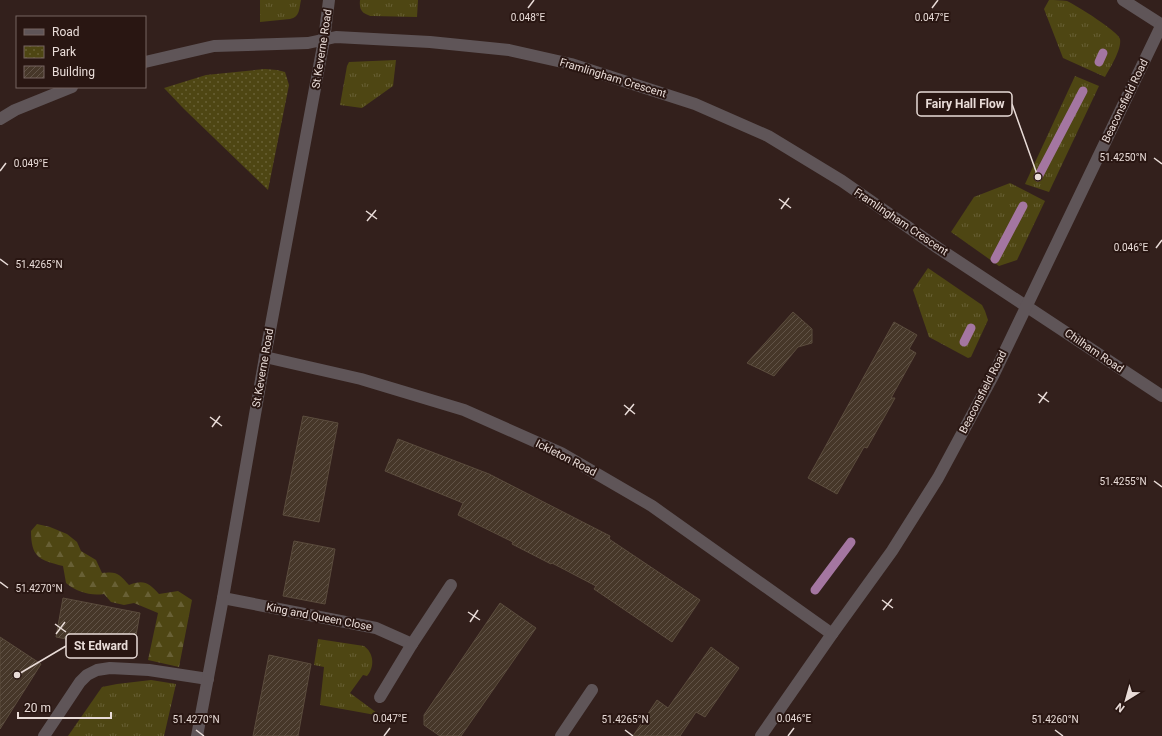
<svg xmlns="http://www.w3.org/2000/svg" width="1162" height="736" font-family="Roboto,sans-serif">
<style>
.grass{fill:url(#grass-tufts)}
.forest{fill:url(#forest-firs)}
.park{fill:url(#park-dots)}
.lines{fill:none;stroke-linecap:round;stroke-linejoin:round}
.stream{stroke:#a476a1;stroke-width:9}
.building{fill:url(#building-hatch);stroke:#5b4c3d}
.lane{stroke:#5f5558;stroke-width:12}
.street{stroke:#5f5558;stroke-width:12}
.ticks{fill:none;stroke:#e9dcd8;stroke-width:1.5}
.labels{text-anchor:middle;dominant-baseline:central;stroke-width:4;stroke-linejoin:round;paint-order:stroke}
.street-label{font-size:11px;fill:#e9dcd8;stroke:#291612}
.ticks-label{font-size:10px;text-anchor:middle;fill:#e9dcd8;stroke:#291612;stroke-width:4;stroke-linejoin:round;paint-order:stroke}
.leader{fill:none;stroke:#e9dcd8;stroke-width:1.5}
.callout-dot{fill:#e9dcd8;stroke:#291612;stroke-width:1.5}
.callout{fill:#291612;stroke:#e9dcd8;stroke-width:1.5}
.callout-label{font-size:12px;text-anchor:middle;font-weight:bold;fill:#e9dcd8}
</style>
<defs>
<pattern id="grass-tufts" width="24" height="20" patternUnits="userSpaceOnUse"><rect width="24" height="20" fill="#4e4613"/><path d="M3 7l-1-3M5 7V3M7 7l1-3M15 17l-1-3M17 17v-4M19 17l1-3" fill="none" stroke="#686035"/></pattern>
<pattern id="forest-firs" width="22" height="20" patternUnits="userSpaceOnUse"><rect width="22" height="20" fill="#4e4613"/><path d="M5 1l3.5 6h-7zM16 11l3.5 6h-7z" fill="#686035"/></pattern>
<pattern id="park-dots" width="8" height="8" patternUnits="userSpaceOnUse"><rect width="8" height="8" fill="#4e4613"/><path d="M2 2h.1M6 6h.1" fill="none" stroke="#686035" stroke-width="1.8" stroke-linecap="round"/></pattern>
<pattern id="building-hatch" width="6" height="6" patternUnits="userSpaceOnUse"><rect width="6" height="6" fill="#463729"/><path d="M-1 1l2-2M0 6l6-6M5 7l2-2" fill="none" stroke="#615347"/></pattern>
</defs>
<rect width="100%" height="100%" fill="#33201c"/>
<!-- grass -->
<g class="grass">
<path d="M 260,0 L 301,0 C 299,9 300,17 290,19 L 260,22 Z"/>
<path d="M 360,0 L 418,0 L 417,17 L 372,16 C 362,14 359,10 360,0 Z"/>
<path d="M 1049,0 C 1054,0 1062,0 1067,1 C 1076,5 1119,32 1120,39 C 1122,49 1110,68 1105,77 L 1063,58 L 1044,9 Z"/>
<path d="M 396,60 L 393,86 L 362,108 L 340,105 L 347,66 L 349,62 Z"/>
<path d="M 1075,76 L 1099,86 L 1049,192 L 1025,184 Z"/>
<path d="M 1010,183 L 1045,201 L 1017,260 L 999,266 L 951,232 L 974,197 Z"/>
<path d="M 928,268 L 982,305 L 985,311 L 988,320 L 971,357 L 968,358 L 929,337 L 913,290 Z"/>
<path d="M 318,639 L 364,646 C 374,653 375,667 367,676 L 363,675 L 350,693 L 381,716 L 320,705 L 324,667 L 314,665 Z"/>
<path d="M 151,680 L 176,684 L 164,736 L 68,736 L 102,687 L 117,684 Z"/>
</g>
<!-- forest -->
<path class="forest" d="M 37,524 L 50,527 L 67,534 L 77,542 L 81,551 L 96,560 L 102,573 C 118,571 119,574 129,585 C 144,579 149,583 159,594 L 178,591 L 192,600 L 179,667 L 148,660 L 158,613 L 134,603 L 124,605 L 111,602 L 104,594 C 90,596 77,592 66,583 L 63,566 C 39,560 31,557 31,531 Z"/>
<!-- park -->
<path class="park" d="M 265,69 L 277,70 L 285,72 L 289,85 L 268,190 L 184,109 L 164,88 L 206,75 Z"/>
<g class="lines">
<!-- stream -->
<g class="stream">
<path d="M 1099,62 L 1103,53"/>
<path d="M 1038,177 L 1083,91"/>
<path d="M 995,259 L 1023,206"/>
<path d="M 964,342 L 971,328"/>
<path d="M 815,590 L 851,542"/>
</g>
</g>
<!-- building -->
<g class="building">
<path d="M 793,312 L 812,329 L 812,343 L 798,347 L 774,376 L 747,363 Z"/>
<path d="M 894,322 L 917,335 L 909,349 L 916,353 L 891,398 L 895,398 L 867,448 L 864,447 L 837,494 L 808,478 Z"/>
<path d="M 303,416 L 338,423 L 319,522 L 283,515 Z"/>
<path d="M 398,439 L 489,474 L 610,536 L 609,539 L 700,600 L 672,642 L 594,589 L 596,586 L 552,563 L 551,564 L 512,544 L 513,542 L 458,515 L 463,503 L 385,471 Z"/>
<path d="M 294,541 L 335,549 L 325,604 L 283,596 Z"/>
<path d="M 63,598 L 140,613 L 133,652 L 56,637 Z"/>
<path d="M 500,603 L 536,628 L 461,736 L 440,736 L 424,725 L 424,715 Z"/>
<path d="M 0,637 L 41,664 L 0,729 Z"/>
<path d="M 711,647 L 739,668 L 705,717 L 696,712 L 680,736 L 633,736 L 657,700 L 668,708 Z"/>
<path d="M 269,655 L 311,664 L 298,736 L 253,736 Z"/>
</g>
<g class="lines">
<!-- lane -->
<g class="lane">
<path d="M 44,736 L 80,682 L 87,675 L 97,670 L 110,668 L 149,670 L 208,679"/>
<path d="M 561,736 L 592,690"/>
</g>
<!-- street -->
<g class="street">
<path d="M 1123,0 L 1162,25"/>
<path d="M 145,62 L 214,46 L 308,43 L 336,37 L 430,42 L 509,50 L 571,64 L 695,104 L 768,136 L 842,181 L 938,248 L 1162,396"/>
<path d="M 0,119 L 15,110 L 72,87"/>
<path d="M 265,357 L 361,379 L 464,410 L 561,453 L 652,506 L 832,634"/>
<path d="M 223,598 L 376,628 L 412,644"/>
<path d="M 380,697 L 412,644 L 451,585"/>
<path d="M 197,736 L 223,598 L 265,357 L 324,40 L 329,0"/>
<path d="M 761,736 L 832,634 L 892,551 L 938,478 L 993,376 L 1162,24"/>
</g>
</g>
<!-- ticks -->
<path class="ticks" d="M 528,8 L 534,0M 932,8 L 938,0M 1154,158 L 1162,164M 0,171 L 6,163M 779,199 L 791,208M 781,209 L 789,198M 366,211 L 377,219M 367,221 L 376,210M 1156,248 L 1162,240M 0,259 L 8,265M 1038,394 L 1049,402M 1039,403 L 1047,392M 624,405 L 635,414M 625,415 L 634,404M 210,417 L 222,426M 212,427 L 220,416M 1154,481 L 1162,487M 0,582 L 8,588M 882,600 L 893,608M 883,610 L 892,599M 468,612 L 480,620M 470,622 L 478,610M 55,624 L 66,632M 56,634 L 65,622M 196,730 L 204,736M 625,730 L 633,736M 1055,730 L 1063,736M 384,736 L 390,728M 788,736 L 794,728"/>
<g class="labels">
<!-- street labels -->
<g class="street-label">
<text transform="translate(322 49) rotate(-81)">St Keverne Road</text>
<text transform="translate(613 78) rotate(17)">Framlingham Crescent</text>
<text transform="translate(1125 101) rotate(-64)">Beaconsfield Road</text>
<text transform="translate(901 222) rotate(34)">Framlingham Crescent</text>
<text transform="translate(1094 351) rotate(34)">Chilham Road</text>
<text transform="translate(263 368) rotate(-80)">St Keverne Road</text>
<text transform="translate(983 392) rotate(-63)">Beaconsfield Road</text>
<text transform="translate(566 458) rotate(27)">Ickleton Road</text>
<text transform="translate(319 617) rotate(11)">King and Queen Close</text>
</g>
</g>
<g class="ticks-label">
<text x="528" y="21">0.048°E</text>
<text x="932" y="21">0.047°E</text>
<text x="1123" y="161">51.4250°N</text>
<text x="31" y="167">0.049°E</text>
<text x="1131" y="251">0.046°E</text>
<text x="39" y="268">51.4265°N</text>
<text x="1123" y="485">51.4255°N</text>
<text x="39" y="592">51.4270°N</text>
<text x="390" y="722">0.047°E</text>
<text x="794" y="722">0.046°E</text>
<text x="196" y="723">51.4270°N</text>
<text x="625" y="723">51.4265°N</text>
<text x="1055" y="723">51.4260°N</text>
</g>
<!-- callouts -->
<path class="leader" d="M1038 177L1012 104M17 675L66 646"/>
<g class="callout-dot">
<circle cx="1038" cy="177" r="4"/>
<circle cx="17" cy="675" r="4"/>
</g>
<g class="callout">
<rect x="917" y="92" width="95" height="24" rx="4"/>
<rect x="66" y="634" width="71" height="24" rx="4"/>
</g>
<g class="callout-label">
<text x="965" y="108">Fairy Hall Flow</text>
<text x="101" y="650">St Edward</text>
</g>
<!-- legend -->
<rect x="16" y="16" width="130" height="72" fill="#291612" stroke="#766561"/>
<rect x="24" y="29" width="20" height="6" fill="#5f5558" stroke="#766561"/>
<text x="52" y="36" font-size="12" fill="#e9dcd8">Road</text>
<rect x="24" y="46" width="20" height="12" fill="url(#park-dots)" stroke="#766561"/>
<text x="52" y="56" font-size="12" fill="#e9dcd8">Park</text>
<rect x="24" y="66" width="20" height="12" fill="url(#building-hatch)" stroke="#766561"/>
<text x="52" y="76" font-size="12" fill="#e9dcd8">Building</text>
<!-- north arrow -->
<g transform="translate(1126 700) rotate(217)" stroke="#291612" stroke-width="3" paint-order="stroke">
<path d="M0-3L7 15L0 10L-7 15Z" fill="#e9dcd8"/>
<text y="-6" font-size="11" font-weight="bold" text-anchor="middle" fill="#e9dcd8">N</text>
</g>
<!-- scale -->
<path d="M18 712v6h93v-6" fill="none" stroke="#e9dcd8" stroke-width="2"/>
<text x="24" y="712" font-size="12" fill="#e9dcd8" stroke="#291612" stroke-width="3" paint-order="stroke">20 m</text>
</svg>
